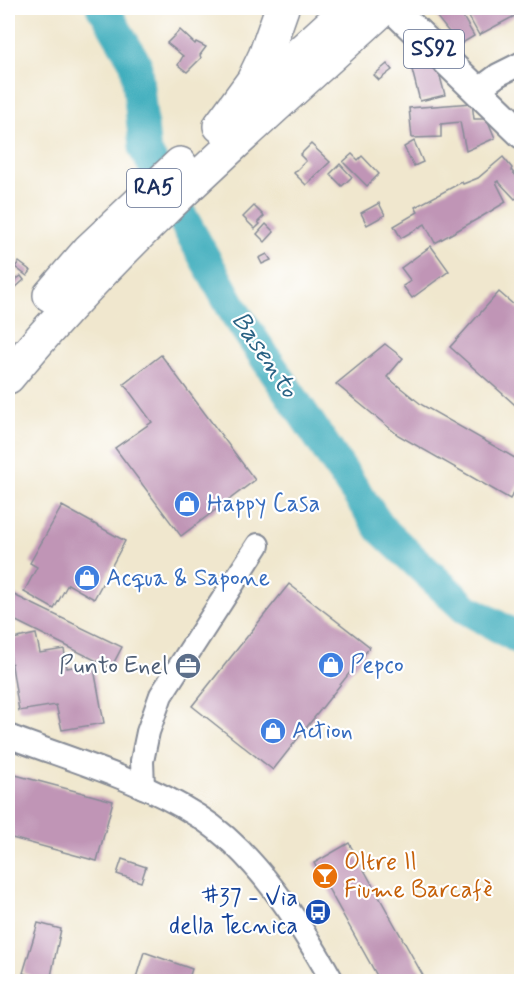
<svg xmlns="http://www.w3.org/2000/svg" width="529" height="989" font-family="Mynerve,sans-serif">
<style>
.lines{fill:none;stroke-linecap:round;stroke-linejoin:round}
.river{stroke:#3faebd;stroke-width:32}
.building{fill:#c095b6}
.minor-casing{stroke:#868b96;stroke-width:26}
.major-casing{stroke:#868b96;stroke-width:32}
.highway-casing{stroke:#868b96;stroke-width:36}
.minor{stroke:#fff;stroke-width:22}
.major{stroke:#fff;stroke-width:28}
.highway{stroke:#fff;stroke-width:33}
.labels{text-anchor:middle;dominant-baseline:central;stroke-width:4.5;stroke-linejoin:round;paint-order:stroke}
.shield{fill:#fff;stroke:#5f6d8e;stroke-width:1.5}
.shield-label{font-size:22px;font-weight:bold;fill:#1b2f5e}
.shop-label{font-size:24px;fill:#366cbe;stroke:#fff;text-anchor:start}
.service-label{font-size:24px;fill:#4e5e75;stroke:#fff;text-anchor:end}
.food-label{font-size:24px;fill:#c56008;stroke:#fff;text-anchor:start}
.transit-label{font-size:24px;fill:#164399;stroke:#fff;text-anchor:end}
.water-label{font-size:26px;font-style:italic;fill:#296284;stroke:#fff}
</style>
<rect width="100%" height="100%" fill="#fff"/>
<filter id="ink" filterUnits="userSpaceOnUse"><feTurbulence type="fractalNoise" baseFrequency=".0167" numOctaves="2"/><feDisplacementMap in="SourceGraphic" scale="12" xChannelSelector="R" yChannelSelector="G"/><feConvolveMatrix kernelMatrix="1 2 1 2 8 2 1 2 1" color-interpolation-filters="sRGB"/></filter>
<filter id="wash" filterUnits="userSpaceOnUse"><feTurbulence type="fractalNoise" baseFrequency=".008" numOctaves="4" result="noise"/><feDisplacementMap in="SourceGraphic" scale="24" xChannelSelector="R" yChannelSelector="G"/><feGaussianBlur stdDeviation="1.35" result="paint"/><feColorMatrix in="noise" values="0 0 0 0 0 0 0 0 0 0 0 0 0 0 0 0 0 1.4 0 .05"/><feComposite in="paint" operator="in"/></filter>
<g filter="url(#wash)">
<rect width="100%" height="100%" fill="#f0e7ce"/>
<g class="lines">
<!-- river -->
<path class="river" d="M 102,8 L 105,11 L 136,64 L 145,150 L 235,313 L 381,529 L 465,608 L 522,640"/>
</g>
<g id="blocks">
<!-- building -->
<g class="building">
<path d="M 440,8 L 458,8 L 474,36 L 459,45 L 433,12 Z"/>
<path d="M 464,8 L 522,8 L 522,12 L 479,35 Z"/>
<path d="M 180,30 L 195,44 L 196,42 L 206,47 L 200,55 L 201,58 L 187,72 L 178,65 L 183,56 L 167,43 Z"/>
<path d="M 428,54 L 438,69 L 445,95 L 420,101 L 409,58 Z"/>
<path d="M 387,64 L 392,70 L 379,80 L 374,75 Z"/>
<path d="M 472,103 L 474,119 L 487,119 L 495,138 L 466,151 L 460,122 L 441,124 L 441,137 L 412,138 L 409,108 Z"/>
<path d="M 414,141 L 423,162 L 414,166 L 404,147 Z"/>
<path d="M 311,144 L 330,162 L 306,185 L 294,173 L 306,161 L 300,155 Z"/>
<path d="M 352,154 L 358,160 L 362,156 L 379,174 L 367,186 L 343,162 Z"/>
<path d="M 503,157 L 512,168 L 511,170 L 522,182 L 522,194 L 515,199 L 498,181 L 496,182 L 506,202 L 481,217 L 435,243 L 425,224 L 401,238 L 394,226 L 418,212 L 415,207 L 462,182 L 463,184 L 478,178 Z"/>
<path d="M 340,164 L 352,177 L 342,186 L 330,174 Z"/>
<path d="M 379,203 L 385,215 L 367,225 L 361,213 Z"/>
<path d="M 254,206 L 264,216 L 258,222 L 260,224 L 255,229 L 243,217 Z"/>
<path d="M 266,224 L 274,232 L 265,242 L 257,234 Z"/>
<path d="M 431,246 L 449,271 L 412,298 L 403,286 L 411,281 L 401,268 Z"/>
<path d="M 267,254 L 271,260 L 262,264 L 259,258 Z"/>
<path d="M 19,262 L 31,271 L 27,276 L 15,267 Z"/>
<path d="M 21,276 L 24,280 L 14,289 L 10,284 Z"/>
<path d="M 499,292 L 522,312 L 522,411 L 450,347 Z"/>
<path d="M 385,344 L 403,358 L 387,377 L 422,405 L 522,462 L 522,479 L 510,499 L 398,435 L 336,384 Z"/>
<path d="M 161,355 L 255,480 L 181,536 L 115,448 L 152,422 L 124,384 Z"/>
<path d="M 62,506 L 125,541 L 94,599 L 68,584 L 54,609 L 24,592 L 37,567 L 30,563 Z"/>
<path d="M 289,584 L 370,647 L 273,770 L 192,706 Z"/>
<path d="M 14,595 L 122,647 L 111,668 L 8,617 L 8,609 Z"/>
<path d="M 36,634 L 40,653 L 64,649 L 67,668 L 93,663 L 104,723 L 62,730 L 56,705 L 19,711 L 8,640 Z"/>
<path d="M 8,773 L 113,801 L 97,861 L 8,837 Z"/>
<path d="M 349,843 L 426,981 L 380,981 L 314,863 Z"/>
<path d="M 122,859 L 146,867 L 141,882 L 117,874 Z"/>
<path d="M 38,923 L 61,929 L 50,981 L 37,981 L 37,978 L 23,973 Z"/>
<path d="M 144,952 L 192,969 L 188,981 L 135,981 Z"/>
</g>
</g>
</g>
<g filter="url(#ink)">
<use href="#blocks" fill-opacity="0" stroke="#868b96" stroke-width="1.5"/>
<g class="lines">
<!-- minor casing -->
<g class="minor-casing">
<g id="minor">
<path d="M 478,90 L 498,75 L 522,63"/>
<path d="M 8,736 C 71,760 140,779 198,816 C 255,852 300,923 333,982"/>
<path d="M 143,787 L 142,761 L 148,732 L 161,695 L 258,545"/>
</g>
</g>
<!-- major casing -->
<g class="major-casing">
<path id="major" d="M 392,8 L 522,134"/>
</g>
<!-- highway casing -->
<g class="highway-casing">
<g id="highway">
<path d="M 255,94 L 349,8"/>
<path d="M 220,126 L 253,81 L 265,56 L 282,8"/>
<path d="M 50,295 L 89,250 L 180,164"/>
<path d="M 8,377 C 120,241 254,126 384,8"/>
</g>
</g>
<!-- minor -->
<use href="#minor" class="minor"/>
<!-- major -->
<use href="#major" class="major"/>
<!-- highway -->
<use href="#highway" class="highway"/>
</g>
</g>
<!-- icons -->
<defs>
<g id="shop-disc" transform="scale(1.35)"><circle r="9.5" fill="#3f7fe0" stroke="#fff"/><path d="M-5-2.5h2.3a2.7 3.5 0 0 1 5.4 0H5L5.5 6h-11ZM-1.5-2.5h3a1.5 2.3 0 0 0-3 0Z" fill="#fff"/></g>
<g id="office-disc" transform="scale(1.35)"><circle r="9.5" fill="#5c6f8a" stroke="#fff"/><path d="M-6-3h4V-5.5h4V-3h4V5H-6ZM-1-4.5V-3h2v-1.5ZM-6 0V1H6V0Z" fill="#fff"/></g>
<g id="bar-disc" transform="scale(1.35)"><circle r="9.5" fill="#e8710a" stroke="#fff"/><path d="M-6-5H6L.8 .8V4.5H3.5V6h-7V4.5H-.8V.8Z" fill="#fff"/></g>
<g id="bus-disc" transform="scale(1.35)"><circle r="9.5" fill="#1a4fb4" stroke="#fff"/><path d="M-5-6H5V4H4V6H2V4H-2V6H-4V4H-5ZM-3.5-4V0h7V-4ZM-3.5 1.2v1.5H-2V1.2ZM2 1.2v1.5H3.5V1.2Z" fill="#fff"/></g>
</defs>
<g fill-rule="evenodd">
<use href="#shop-disc" x="187" y="504"/>
<use href="#shop-disc" x="87" y="578"/>
<use href="#shop-disc" x="331" y="665"/>
<use href="#office-disc" x="188" y="666"/>
<use href="#shop-disc" x="273" y="731"/>
<use href="#bar-disc" x="325" y="876"/>
<use href="#bus-disc" x="318" y="912"/>
</g>
<g class="labels">
<!-- shield labels -->
<g class="shield">
<rect x="404" y="30" width="60" height="38" rx="4.5"/>
<rect x="127" y="169" width="54" height="38" rx="4.5"/>
</g>
<g class="shield-label">
<text x="434" y="49">SS92</text>
<text x="154" y="188">RA5</text>
</g>
<!-- shop labels -->
<g class="shop-label">
<text x="207" y="504">Happy Casa</text>
<text x="106" y="578">Acqua &amp; Sapone</text>
<text x="350" y="665">Pepco</text>
<text x="292" y="731">Action</text>
</g>
<!-- service labels -->
<g class="service-label">
<text x="168" y="666">Punto Enel</text>
</g>
<!-- food labels -->
<g class="food-label">
<text x="344" y="862">Oltre Il<tspan x="344" dy="28">Fiume Barcafè</tspan></text>
</g>
<!-- transit labels -->
<g class="transit-label">
<text x="298" y="898">#37 - Via<tspan x="298" dy="28">della Tecnica</tspan></text>
</g>
<!-- water labels -->
<g class="water-label">
<text transform="translate(264 355) rotate(56)">Basento</text>
</g>
</g>
<!-- margin -->
<rect width="529" height="989" fill="none" stroke="#fff" stroke-width="30"/>
</svg>
